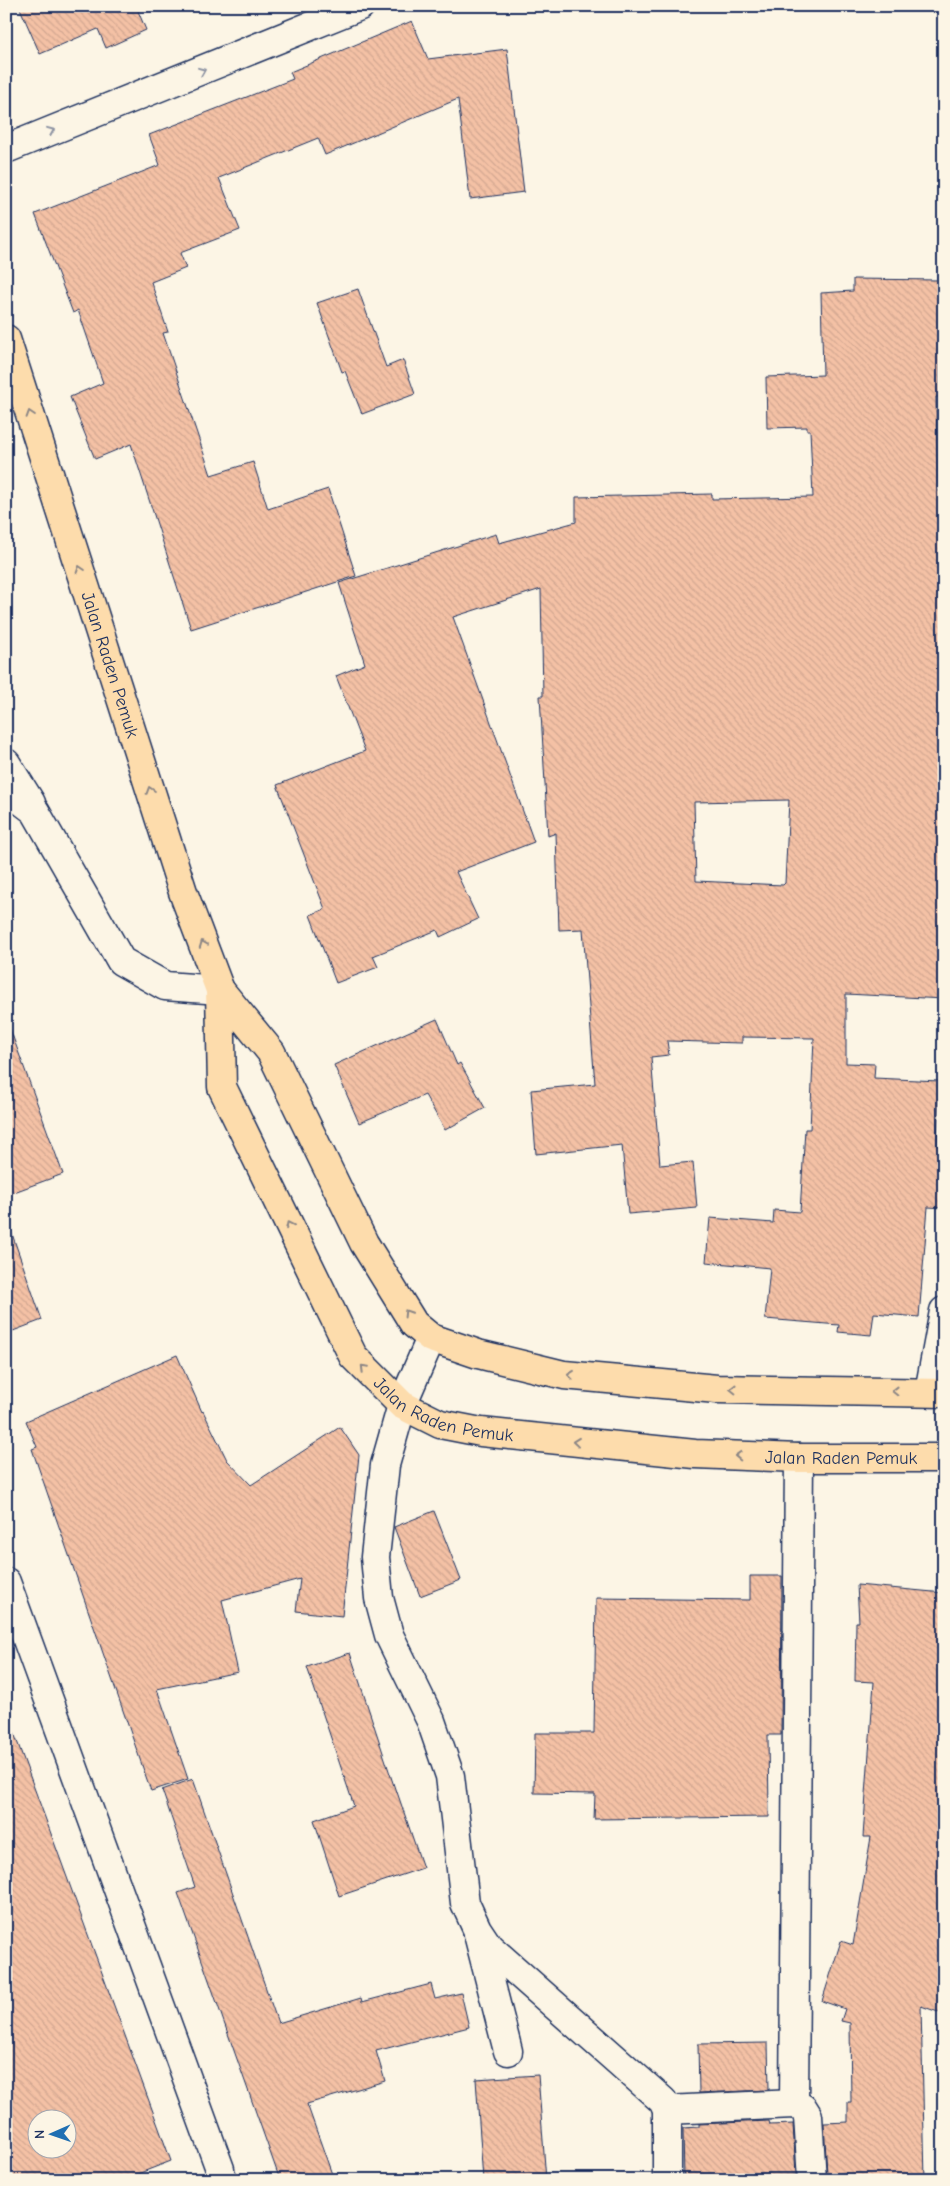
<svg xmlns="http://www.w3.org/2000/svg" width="950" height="2186" font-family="'Comic Neue',sans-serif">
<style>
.building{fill:url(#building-back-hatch);stroke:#1b2f5e;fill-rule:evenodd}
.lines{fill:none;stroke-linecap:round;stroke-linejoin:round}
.minor-casing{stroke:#1b2f5e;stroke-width:31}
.highway-casing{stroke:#1b2f5e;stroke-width:31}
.minor{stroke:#fcf5e5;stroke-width:28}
.highway{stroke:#fddcac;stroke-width:28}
.oneway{stroke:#8c92a2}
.oneway2{stroke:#8c8685}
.labels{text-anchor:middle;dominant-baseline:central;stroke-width:5;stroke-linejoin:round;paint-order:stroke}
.street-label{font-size:18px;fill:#1b2f5e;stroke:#fcf5e5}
</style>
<defs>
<pattern id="building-back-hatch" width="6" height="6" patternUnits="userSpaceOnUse" patternTransform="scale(1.25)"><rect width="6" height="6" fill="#f4c1a5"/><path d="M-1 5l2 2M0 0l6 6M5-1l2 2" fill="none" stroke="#d1a690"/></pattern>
</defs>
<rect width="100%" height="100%" fill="#fcf5e5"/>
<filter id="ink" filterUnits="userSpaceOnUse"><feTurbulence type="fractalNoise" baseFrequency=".02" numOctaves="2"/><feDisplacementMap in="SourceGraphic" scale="10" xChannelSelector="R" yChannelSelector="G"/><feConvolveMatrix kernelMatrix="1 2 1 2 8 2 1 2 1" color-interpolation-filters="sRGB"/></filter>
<g filter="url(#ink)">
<!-- building -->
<g class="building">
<path d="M 19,6 L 148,6 L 138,11 L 146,30 L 106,48 L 98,29 L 40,54 Z"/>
<path d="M 412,21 L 428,59 L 507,49 L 524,192 L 470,199 L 458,99 L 325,155 L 318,138 L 219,178 L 240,230 L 180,253 L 186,268 L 151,282 L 168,332 L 163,333 L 211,475 L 253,462 L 268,509 L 328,489 L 356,576 L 191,629 L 131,444 L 95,459 L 70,397 L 103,383 L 78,310 L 73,313 L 35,214 L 160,165 L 149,135 L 293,79 L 290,72 Z"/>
<path d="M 853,279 L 940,280 L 940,397 L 936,397 L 938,491 L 940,491 L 942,543 L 944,543 L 944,999 L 846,994 L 846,1063 L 875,1064 L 874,1078 L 939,1081 L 937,1146 L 944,1147 L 944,1208 L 928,1207 L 919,1317 L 874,1313 L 871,1335 L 838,1332 L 839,1325 L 765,1319 L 770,1268 L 706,1262 L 710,1218 L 773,1223 L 774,1210 L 800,1212 L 805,1129 L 810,1129 L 814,1038 L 742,1037 L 742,1043 L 667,1041 L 669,1055 L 651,1057 L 660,1165 L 693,1162 L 697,1208 L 628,1214 L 622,1145 L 536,1154 L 531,1090 L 595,1084 L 583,929 L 559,930 L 556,833 L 548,836 L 540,696 L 543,696 L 541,589 L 453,617 L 534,842 L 456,872 L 478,919 L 440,937 L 437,930 L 373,956 L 378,967 L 336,983 L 310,915 L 325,909 L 277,785 L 365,751 L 336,676 L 365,664 L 339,583 L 496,534 L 499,543 L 576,522 L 576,497 L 712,494 L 712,499 L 813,497 L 810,430 L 807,430 L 807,427 L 767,428 L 766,377 L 823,375 L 821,293 L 853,291 ZM 789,800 L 785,883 L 783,885 L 696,881 L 694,802 Z"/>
<path d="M 358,289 L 386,367 L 403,360 L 415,394 L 362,414 L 345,371 L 342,372 L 317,303 Z"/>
<path d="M 437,1019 L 457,1065 L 460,1063 L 485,1108 L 445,1130 L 425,1095 L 359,1123 L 334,1065 Z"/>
<path d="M 10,1029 L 63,1174 L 6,1195 L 6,1030 Z"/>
<path d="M 11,1231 L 42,1320 L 13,1331 L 6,1311 L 6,1232 Z"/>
<path d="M 177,1355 L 202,1412 L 203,1411 L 227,1460 L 251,1485 L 340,1427 L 359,1455 L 342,1616 L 296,1611 L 300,1579 L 222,1600 L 238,1672 L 157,1689 L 188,1779 L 151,1791 L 32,1449 L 37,1447 L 26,1421 Z"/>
<path d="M 434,1511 L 461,1580 L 420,1596 L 394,1527 Z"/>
<path d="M 750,1576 L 782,1576 L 781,1735 L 768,1735 L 769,1817 L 594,1819 L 595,1794 L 534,1793 L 535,1733 L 594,1733 L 596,1598 L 750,1600 Z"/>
<path d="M 857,1585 L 944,1593 L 944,2014 L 921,2006 L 925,2180 L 845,2180 L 845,2173 L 827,2174 L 824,2123 L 848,2122 L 848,2102 L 851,2102 L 850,2023 L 841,2021 L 845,2009 L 822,2001 L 841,1941 L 853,1945 L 871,1837 L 863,1837 L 874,1682 L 855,1681 L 856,1622 L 859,1622 Z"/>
<path d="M 350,1653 L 396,1792 L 397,1792 L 423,1868 L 339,1896 L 314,1820 L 354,1806 L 307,1667 Z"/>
<path d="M 10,1722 L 171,2161 L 122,2180 L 6,2180 L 6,1723 ZM 38,2118 L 68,2118 L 68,2148 L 38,2148 Z"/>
<path d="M 193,1779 L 278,2023 L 361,1998 L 362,2002 L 431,1984 L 435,1999 L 461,1993 L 469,2027 L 376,2051 L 385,2081 L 307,2104 L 334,2180 L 280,2180 L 178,1893 L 195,1887 L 162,1790 Z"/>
<path d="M 768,2043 L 769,2090 L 699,2093 L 698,2044 Z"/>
<path d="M 538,2075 L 546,2180 L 483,2180 L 476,2079 Z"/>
<path d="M 769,2121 L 770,2125 L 793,2124 L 796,2175 L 684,2179 L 683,2128 L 699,2127 L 699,2124 Z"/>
</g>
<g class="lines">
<!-- minor casing -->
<g class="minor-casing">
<g id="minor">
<path d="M 6,149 L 360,6"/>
<path d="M 6,763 L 31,803"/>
<path d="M 6,789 L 35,811 L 121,961 L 165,986 L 220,990"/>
<path d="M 431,1338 L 402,1405 L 385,1465 L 375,1557 L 379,1598 L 389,1635 L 431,1721 L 450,1776 L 465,1903 L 477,1929 L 489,1947 L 663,2101 L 667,2110 L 667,2180"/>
<path d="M 929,1392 L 944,1311"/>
<path d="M 6,1582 L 220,2169 L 221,2180"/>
<path d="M 478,1934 L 508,2051"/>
<path d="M 794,2104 L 799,1458"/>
<path d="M 667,2110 L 794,2104 L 803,2108 L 808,2116 L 812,2180"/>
</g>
</g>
<!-- highway casing -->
<g class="highway-casing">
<g id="highway">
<path id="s1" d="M 6,339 L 183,892 L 220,990 L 271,1052 L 364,1243 L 414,1324 L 431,1338 L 478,1354 L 564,1375 L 717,1389 L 944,1393"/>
<path id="s2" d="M 220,990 L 222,1087 L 353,1356 L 402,1405 L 440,1424 L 481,1432 L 695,1454 L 799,1458 L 944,1458"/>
</g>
</g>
<!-- minor -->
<use href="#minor" class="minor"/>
<!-- highway -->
<use href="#highway" class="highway"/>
</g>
<!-- one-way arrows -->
<defs><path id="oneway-chevron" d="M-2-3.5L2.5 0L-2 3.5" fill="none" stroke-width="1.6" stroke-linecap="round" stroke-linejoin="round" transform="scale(1.25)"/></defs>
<g class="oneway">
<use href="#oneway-chevron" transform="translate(202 71) rotate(-22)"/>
<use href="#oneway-chevron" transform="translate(51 131) rotate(-22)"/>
</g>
<g class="oneway2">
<use href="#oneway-chevron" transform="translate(30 414) rotate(-108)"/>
<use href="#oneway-chevron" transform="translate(80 569) rotate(-108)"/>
<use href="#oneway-chevron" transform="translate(150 790) rotate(-108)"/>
<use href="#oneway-chevron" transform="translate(203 944) rotate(-111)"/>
<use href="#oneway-chevron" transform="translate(289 1225) rotate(-116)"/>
<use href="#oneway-chevron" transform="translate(407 1313) rotate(-122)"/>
<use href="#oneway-chevron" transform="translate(364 1368) rotate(-135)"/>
<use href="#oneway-chevron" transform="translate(571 1375) rotate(-174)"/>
<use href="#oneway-chevron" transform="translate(733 1389) rotate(-179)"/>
<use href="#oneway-chevron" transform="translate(895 1391) rotate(-179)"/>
<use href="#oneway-chevron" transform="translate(576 1442) rotate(-174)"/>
<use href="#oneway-chevron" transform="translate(738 1456) rotate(-178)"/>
</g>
</g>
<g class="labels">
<!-- street labels -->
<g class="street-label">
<text stroke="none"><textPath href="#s1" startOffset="342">Jalan Raden Pemuk</textPath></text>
<text stroke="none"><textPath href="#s2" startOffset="506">Jalan Raden Pemuk</textPath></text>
<text stroke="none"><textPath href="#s2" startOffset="911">Jalan Raden Pemuk</textPath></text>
</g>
</g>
<!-- margin -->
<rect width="950" height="2186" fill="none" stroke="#fcf5e5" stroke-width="25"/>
<rect x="12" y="12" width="925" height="2161" fill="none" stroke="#1b2f5e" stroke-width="2" filter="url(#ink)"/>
<!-- north arrow -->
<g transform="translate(52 2134) rotate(268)"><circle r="24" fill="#fcf5e5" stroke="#a2a6af"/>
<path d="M0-4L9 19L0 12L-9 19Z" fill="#1f6fb2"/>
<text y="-8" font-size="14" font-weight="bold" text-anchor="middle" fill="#1b2f5e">N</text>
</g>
</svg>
